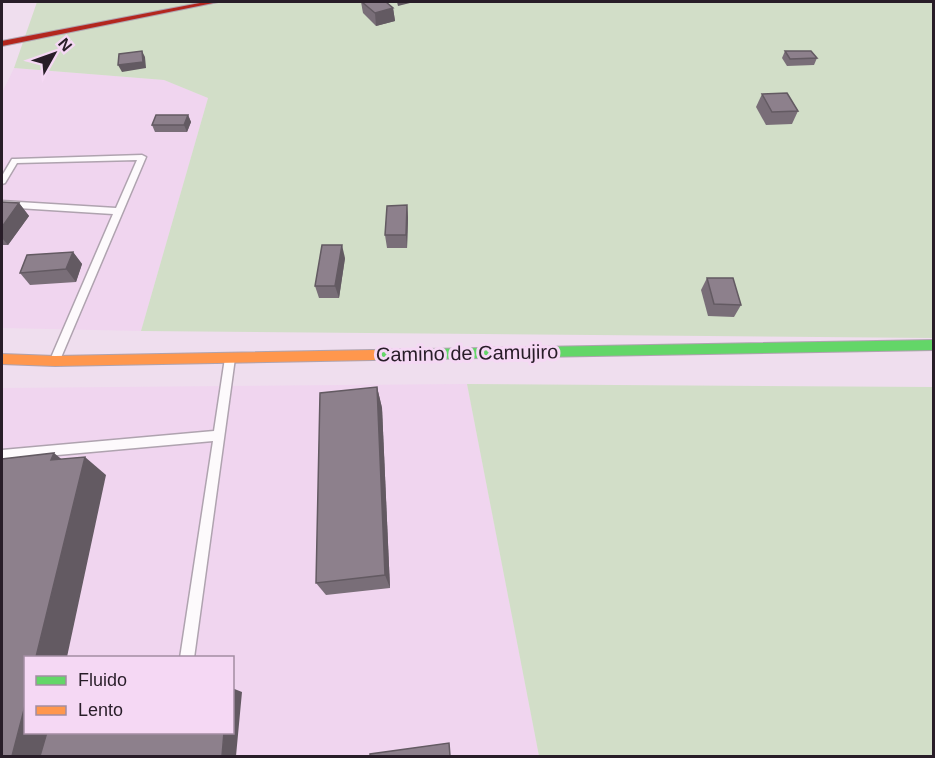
<svg xmlns="http://www.w3.org/2000/svg" width="935" height="758" font-family="Helvetica,sans-serif">
<style>
.built{fill:#f0d5ef;fill-rule:evenodd}
.green{fill:#d2dec8}
.lines{fill:none;stroke-linecap:round;stroke-linejoin:round}
.lane-casing{stroke:#afa3af;stroke-width:3}
.fast-casing{stroke:#afa3af;stroke-width:2}
.slow-casing{stroke:#afa3af;stroke-width:2}
.jam-casing{stroke:#afa3af;stroke-width:2}
.lane{fill:#fdfafc;fill-rule:evenodd}
.fast{fill:#63d668;fill-rule:evenodd}
.slow{fill:#ff974d;fill-rule:evenodd}
.jam{fill:#b3261e;fill-rule:evenodd}
.wall{fill:#796e78}
.shaded-wall{fill:#635a62}
.building{fill:#8d808c;stroke:#635a62;stroke-width:1.5}
.labels{text-anchor:middle;dominant-baseline:central;stroke-width:6;stroke-linejoin:round;paint-order:stroke}
.street-label{font-size:20px;fill:#281d28;stroke:#f5d8f4}
</style>
<rect width="100%" height="100%" fill="#efdeee"/>
<!-- built -->
<g class="built">
<path d="M 14,68 L 164,80 L 208,98 L 141,331 L 2,328 L 2,93 Z"/>
<path d="M 467,384 L 539,756 L 2,756 L 2,388 ZM 26,658 L 232,658 L 232,732 L 26,732 Z"/>
</g>
<!-- green -->
<g class="green">
<path d="M 37,2 L 933,2 L 933,338 L 141,331 L 208,98 L 164,80 L 14,68 Z"/>
<path d="M 467,384 L 933,387 L 933,756 L 539,756 Z"/>
</g>
<g class="lines">
<!-- lane casing -->
<g class="lane-casing">
<g id="lane">
<path d="M 142,155 L 146,157 L 60,360 L 59,363 L 51,363 L 50,360 L 113,214 L 2,207 L 2,201 L 116,208 L 137,160 L 17,163 L 5,183 L 2,184 L 2,176 L 12,159 L 15,159 Z"/>
<path d="M 230,354 L 234,355 L 235,358 L 194,658 L 180,658 L 213,441 L 2,460 L 2,450 L 214,431 L 225,358 L 226,355 Z"/>
</g>
</g>
<!-- fast casing -->
<g class="fast-casing">
<path id="fast" d="M 934,340 L 934,350 L 373,360 L 368,359 L 366,355 L 368,351 L 373,350 Z"/>
</g>
<!-- slow casing -->
<g class="slow-casing">
<path id="slow" d="M 373,350 L 378,351 L 380,355 L 378,359 L 373,360 L 55,366 L 2,364 L 2,354 L 55,356 Z"/>
</g>
<!-- jam casing -->
<g class="jam-casing">
<path id="jam" d="M 205,2 L 218,2 L 2,46 L 2,41 Z"/>
</g>
<!-- lane -->
<use href="#lane" class="lane"/>
<!-- fast -->
<use href="#fast" class="fast"/>
<!-- slow -->
<use href="#slow" class="slow"/>
<!-- jam -->
<use href="#jam" class="jam"/>
</g>
<!-- wall -->
<g class="wall">
<path d="M 361,2 L 386,2 L 393,8 L 395,21 L 376,26 L 363,13 Z"/>
<path d="M 785,51 L 817,58 L 814,65 L 787,66 L 782,58 Z"/>
<path d="M 762,94 L 798,111 L 792,124 L 766,125 L 756,107 Z"/>
<path d="M 188,115 L 191,122 L 187,132 L 155,132 L 152,125 Z"/>
<path d="M 2,202 L 19,203 L 29,216 L 8,245 L 2,245 Z"/>
<path d="M 407,205 L 408,218 L 407,248 L 387,248 L 385,235 Z"/>
<path d="M 73,252 L 82,264 L 76,282 L 30,285 L 20,273 Z"/>
<path d="M 345,258 L 339,298 L 319,298 L 315,286 Z"/>
<path d="M 707,278 L 741,305 L 734,317 L 708,316 L 701,290 Z"/>
<path d="M 377,387 L 382,408 L 390,588 L 326,595 L 316,583 Z"/>
</g>
<!-- shaded-wall -->
<g class="shaded-wall">
<path d="M 397,2 L 410,2 L 410,3 L 398,6 Z"/>
<path d="M 393,8 L 395,21 L 376,26 L 375,13 Z"/>
<path d="M 142,51 L 145,57 L 146,68 L 122,72 L 118,65 Z"/>
<path d="M 188,115 L 191,122 L 187,132 L 184,125 Z"/>
<path d="M 19,203 L 29,216 L 8,245 L 2,238 L 2,227 Z"/>
<path d="M 407,205 L 408,218 L 407,248 L 406,235 Z"/>
<path d="M 342,245 L 345,258 L 339,298 L 335,286 Z"/>
<path d="M 73,252 L 82,264 L 76,282 L 66,269 Z"/>
<path d="M 377,387 L 382,408 L 390,588 L 385,575 Z"/>
<path d="M 54,453 L 76,471 L 51,460 Z"/>
<path d="M 85,457 L 106,475 L 67,657 L 36,657 Z"/>
<path d="M 232,688 L 242,692 L 236,756 L 222,756 L 224,732 L 232,732 Z"/>
<path d="M 26,702 L 26,732 L 50,732 L 45,756 L 12,756 Z"/>
</g>
<!-- building -->
<g class="building">
<path d="M 362,2 L 386,2 L 393,8 L 375,13 Z"/>
<path d="M 142,51 L 143,62 L 118,65 L 119,54 Z"/>
<path d="M 785,51 L 811,51 L 817,58 L 790,59 Z"/>
<path d="M 787,93 L 798,111 L 772,112 L 762,94 Z"/>
<path d="M 156,115 L 188,115 L 184,125 L 152,125 Z"/>
<path d="M 2,202 L 19,203 L 2,227 Z"/>
<path d="M 407,205 L 406,235 L 385,235 L 387,206 Z"/>
<path d="M 322,245 L 342,245 L 335,286 L 315,286 Z"/>
<path d="M 73,252 L 66,269 L 20,273 L 27,255 Z"/>
<path d="M 707,278 L 733,278 L 741,305 L 714,304 Z"/>
<path d="M 377,387 L 385,575 L 316,583 L 320,393 Z"/>
<path d="M 54,453 L 51,460 L 85,457 L 36,657 L 26,657 L 26,702 L 12,756 L 2,756 L 2,459 Z"/>
<path d="M 47,732 L 224,732 L 222,756 L 40,756 Z"/>
<path d="M 449,743 L 450,756 L 370,756 L 370,754 Z"/>
</g>
<g class="labels">
<!-- street labels -->
<g class="street-label">
<text transform="translate(467 353) rotate(-1)">Camino de Camujiro</text>
</g>
</g>
<!-- border -->
<rect width="935" height="758" fill="none" stroke="#281d28" stroke-width="6"/>
<!-- legend -->
<rect x="24" y="656" width="210" height="78" fill="#f5d8f4" stroke="#a38da2" stroke-width="1.5"/>
<rect x="36" y="676" width="30" height="9" fill="#63d668" stroke="#a38da2" stroke-width="1.5"/>
<text x="78" y="686" font-size="18" fill="#281d28">Fluido</text>
<rect x="36" y="706" width="30" height="9" fill="#ff974d" stroke="#a38da2" stroke-width="1.5"/>
<text x="78" y="716" font-size="18" fill="#281d28">Lento</text>
<!-- north arrow -->
<g transform="translate(54 54) rotate(50)" stroke="#f5d8f4" stroke-width="4.5" paint-order="stroke">
<path d="M0-4.5L10 22L0 15L-10 22Z" fill="#281d28"/>
<text y="-9" font-size="16" font-weight="bold" text-anchor="middle" fill="#281d28">N</text>
</g>
</svg>
